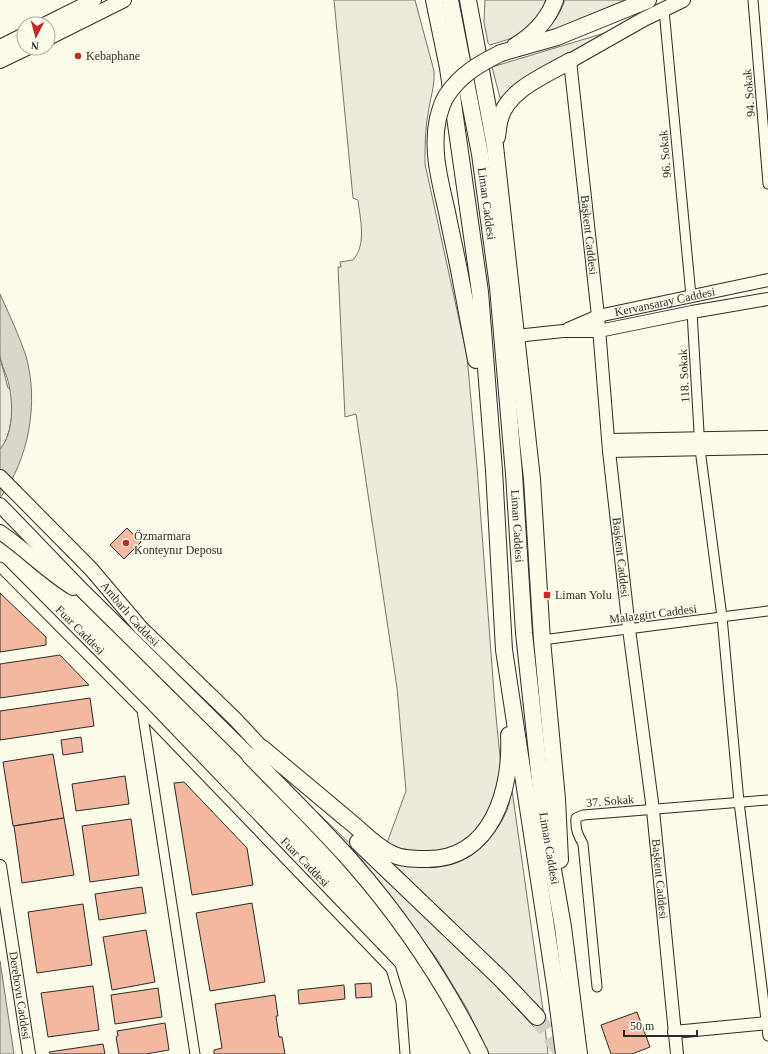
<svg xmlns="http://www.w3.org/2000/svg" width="768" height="1054" font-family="Georgia,serif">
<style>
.green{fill:#ecebdb;stroke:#74746e}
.water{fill:#d8d7c9;stroke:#74746e}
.building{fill:#f2b8a0;stroke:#2b2b2b}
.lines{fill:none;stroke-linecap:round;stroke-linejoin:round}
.highway-tunnel{stroke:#d3d1c4;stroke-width:16;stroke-dasharray:16 8;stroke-linecap:butt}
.street-casing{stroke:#2b2b2b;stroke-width:11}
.secondary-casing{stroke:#2b2b2b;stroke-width:14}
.primary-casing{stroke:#2b2b2b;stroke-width:16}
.highway-casing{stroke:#2b2b2b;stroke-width:18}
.street{stroke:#fdfbea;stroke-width:9}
.secondary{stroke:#fdfbea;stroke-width:12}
.primary{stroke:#fdfbea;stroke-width:14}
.highway{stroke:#fdfbea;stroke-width:16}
.highway-bridge-casing{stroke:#2b2b2b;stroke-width:18;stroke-linecap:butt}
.highway-bridge{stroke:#fdfbea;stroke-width:16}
.poi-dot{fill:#c62828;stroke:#fdfbea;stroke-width:1.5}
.labels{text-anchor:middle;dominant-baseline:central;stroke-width:3;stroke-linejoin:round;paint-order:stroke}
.poi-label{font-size:12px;fill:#2b2b2b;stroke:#fdfbea;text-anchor:start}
.street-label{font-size:12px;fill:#2b2b2b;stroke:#fdfbea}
</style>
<rect width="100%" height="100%" fill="#fdfbea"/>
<!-- green -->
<g class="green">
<path d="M 334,0 L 415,0 L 434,71 C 435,86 430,99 428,114 C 425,130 425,147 425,164 L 467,356 L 477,467 L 495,706 L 501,767 L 498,793 L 474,838 L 435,854 L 396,849 L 387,843 L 406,791 L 397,688 L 356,414 L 345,417 L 338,267 L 341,267 L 340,262 L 353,260 C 367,244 360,219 358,200 L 353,198 Z"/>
<path d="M 485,0 L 551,0 L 539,18 L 516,37 L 490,45 L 488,43 L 484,22 Z"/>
<path d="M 565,0 L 633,0 L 536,39 C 550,28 559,17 565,0 Z"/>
<path d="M 608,32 L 530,77 L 500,98 L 492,67 Z"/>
<path d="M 0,358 L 8,388 L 13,389 C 13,410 12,433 0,452 Z"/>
<path d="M 512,790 L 543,1010 L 548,1054 L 489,1054 L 466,1007 L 437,959 L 362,860 L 318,813 L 469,957 L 534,1027 L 543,1010 L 538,1007 L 388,859 C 396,861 405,865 414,866 C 454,872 492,847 507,810 C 510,804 510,796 512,790 Z"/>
</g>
<!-- water -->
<g class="water">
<path d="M 0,294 C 9,314 19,335 26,356 C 39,402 29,460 0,498 L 0,449 C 14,433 13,404 9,385 C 7,375 1,365 0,355 C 0,336 0,314 0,294 Z"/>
<path d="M 0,961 L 14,1054 L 0,1054 Z"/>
</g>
<!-- building -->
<g class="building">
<path d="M 127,528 L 141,542 L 124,559 L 110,545 Z"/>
<path d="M 0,593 L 46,637 L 46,645 L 0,652 Z"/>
<path d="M 60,655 L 89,685 L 0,698 L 0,664 Z"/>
<path d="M 90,698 L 94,726 L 0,740 L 0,711 Z"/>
<path d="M 81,737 L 83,752 L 63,755 L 61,740 Z"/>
<path d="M 53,754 L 64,818 L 13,826 L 3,762 Z"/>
<path d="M 125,776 L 129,804 L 76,811 L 72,784 Z"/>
<path d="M 184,782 L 247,848 L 253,885 L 192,895 L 174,783 Z"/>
<path d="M 64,818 L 74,875 L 22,883 L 14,826 Z"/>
<path d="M 131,819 L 139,875 L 90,882 L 82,826 Z"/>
<path d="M 142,887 L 146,913 L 99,920 L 95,894 Z"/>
<path d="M 252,903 L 265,982 L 210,991 L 196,913 Z"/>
<path d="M 83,904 L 92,965 L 37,973 L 28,912 Z"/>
<path d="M 146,930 L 155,982 L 112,990 L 103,937 Z"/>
<path d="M 371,983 L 372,997 L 356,998 L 355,984 Z"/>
<path d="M 344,985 L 345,999 L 299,1004 L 298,990 Z"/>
<path d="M 93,986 L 99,1030 L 48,1037 L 41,993 Z"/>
<path d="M 158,988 L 162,1017 L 115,1024 L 111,995 Z"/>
<path d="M 275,995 L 278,1016 L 276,1016 L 279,1037 L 282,1037 L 285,1054 L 214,1054 L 214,1050 L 222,1048 L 215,1004 Z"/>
<path d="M 637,1012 L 650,1047 L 632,1054 L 611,1054 L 601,1025 Z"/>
<path d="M 165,1023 L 169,1050 L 146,1054 L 119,1054 L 116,1037 L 118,1036 L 117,1031 Z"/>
<path d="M 103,1044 L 105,1054 L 50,1054 L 49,1052 Z"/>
</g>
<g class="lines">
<!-- highway-tunnel -->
<path class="highway-tunnel" d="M 537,1017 L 562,1054"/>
<!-- street casing -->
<g class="street-casing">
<g id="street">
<path d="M 753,0 L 768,184"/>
<path d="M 664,10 L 691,296"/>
<path d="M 692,312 L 700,449 L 722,617 L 739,802 L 768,1036"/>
<path d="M 0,567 L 142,710 L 391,969 L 401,1002 L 405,1054"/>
<path d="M 542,640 L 768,611"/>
<path d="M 142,710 L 195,1054"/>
<path d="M 597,987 L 583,844 C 578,835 575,829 576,818 L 583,815 L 768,800"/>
</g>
</g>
<!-- secondary casing -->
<g class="secondary-casing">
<g id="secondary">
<path id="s1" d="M 570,61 L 598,316 L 609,451 L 629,629 L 653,810 L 677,1054"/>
<path id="s2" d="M 568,329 L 598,316 L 768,280"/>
<path d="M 516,336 L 563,331 L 599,331 L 692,312 L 768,299"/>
<path d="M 609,440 L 768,437"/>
<path d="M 609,451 L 768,448"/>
<path id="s3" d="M 0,866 L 29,1054"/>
<path d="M 674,1032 L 768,1023"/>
</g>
</g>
<!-- primary casing -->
<g class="primary-casing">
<g id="primary">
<path d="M 46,24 L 94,0"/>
<path d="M 48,38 L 124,0"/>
<path d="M 0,47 L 24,35"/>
<path d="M 0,61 L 27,48"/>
<path d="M 570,61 L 644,19 L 683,0"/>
<path id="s4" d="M 0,477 L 91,569 L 141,628 L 235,719 L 262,748"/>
<path d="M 0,505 L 83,591 L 250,756"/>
<path d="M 0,532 C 25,549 47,572 73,588"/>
</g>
</g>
<!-- highway casing -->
<g class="highway-casing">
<g id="highway">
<path d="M 434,0 L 448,68 L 480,292 L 494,470 L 504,650 L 556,992 L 564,1054"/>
<path id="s5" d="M 450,0 L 480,154 L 498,287 L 514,474 L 524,633 L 544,818 L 563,927 L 579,1054"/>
<path d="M 468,0 L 495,146 L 532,479 L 542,640 L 557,799 L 560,860"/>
<path d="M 515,46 C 533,35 548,20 555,0"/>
<path d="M 501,53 L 557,37 L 648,0"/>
<path d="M 497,137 C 498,131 498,125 500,119 C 507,90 546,75 570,61"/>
<path d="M 460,275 L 476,360"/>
<path d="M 262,748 C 291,772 319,796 348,820 C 362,831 374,845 390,853 C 401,859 414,859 426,859 C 492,860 512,789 509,735"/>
<path d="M 250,756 C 284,791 319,825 351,861 C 402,919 446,985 480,1054"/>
<path d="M 358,842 L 501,979 L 537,1017"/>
</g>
</g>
<!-- street -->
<use href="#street" class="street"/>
<!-- secondary -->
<use href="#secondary" class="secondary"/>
<!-- primary -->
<use href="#primary" class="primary"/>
<!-- highway -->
<use href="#highway" class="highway"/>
<!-- highway-bridge casing -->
<g class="highway-bridge-casing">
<path id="highway-bridge" d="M 460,275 C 456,254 451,233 447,212 C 440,181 431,150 438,118 C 440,111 442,102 447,95 C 461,74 479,64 501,53"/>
</g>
<!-- highway-bridge -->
<use href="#highway-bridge" class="highway-bridge"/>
</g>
<!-- markers -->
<g class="poi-dot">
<circle cx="78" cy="56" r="4"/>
<circle cx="126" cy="543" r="4"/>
<rect x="543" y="591" width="8" height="8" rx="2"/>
</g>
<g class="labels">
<!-- poi labels -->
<g class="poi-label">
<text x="86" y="56">Kebaphane</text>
<text x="134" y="536">Özmarmara<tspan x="134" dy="14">Konteynır Deposu</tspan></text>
<text x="555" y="595">Liman Yolu</text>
</g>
<!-- street labels -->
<g class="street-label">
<text transform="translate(749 93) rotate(-95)">94. Sokak</text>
<text transform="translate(665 154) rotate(-95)">96. Sokak</text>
<text stroke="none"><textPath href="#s5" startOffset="207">Liman Caddesi</textPath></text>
<text stroke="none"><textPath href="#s1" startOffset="175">Başkent Caddesi</textPath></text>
<text stroke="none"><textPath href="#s2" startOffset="101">Kervansaray Caddesi</textPath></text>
<text transform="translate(684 376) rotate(-93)">118. Sokak</text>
<text stroke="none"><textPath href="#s5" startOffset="531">Liman Caddesi</textPath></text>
<text stroke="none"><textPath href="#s1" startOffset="499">Başkent Caddesi</textPath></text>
<text stroke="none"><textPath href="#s4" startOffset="189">Ambarlı Caddesi</textPath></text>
<text transform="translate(653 614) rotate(-7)">Malazgirt Caddesi</text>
<text transform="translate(80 630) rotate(45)">Fuar Caddesi</text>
<text transform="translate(610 801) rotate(-5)">37. Sokak</text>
<text stroke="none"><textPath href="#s5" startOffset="855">Liman Caddesi</textPath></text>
<text transform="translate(305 862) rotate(46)">Fuar Caddesi</text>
<text stroke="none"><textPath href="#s1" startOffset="823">Başkent Caddesi</textPath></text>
<text stroke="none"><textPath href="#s3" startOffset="131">Dereboyu Caddesi</textPath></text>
</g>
</g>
<!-- north arrow -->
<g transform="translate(36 36) rotate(186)"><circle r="19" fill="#fdfbea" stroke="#a9a89e"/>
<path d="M0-3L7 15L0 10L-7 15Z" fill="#c62828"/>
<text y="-6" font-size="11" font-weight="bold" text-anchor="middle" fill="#2b2b2b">N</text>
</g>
<!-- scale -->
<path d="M624 1030v6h73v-6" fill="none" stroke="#2b2b2b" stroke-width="2"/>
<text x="630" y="1030" font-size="12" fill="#2b2b2b" stroke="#fdfbea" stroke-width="3" paint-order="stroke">50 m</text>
</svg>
